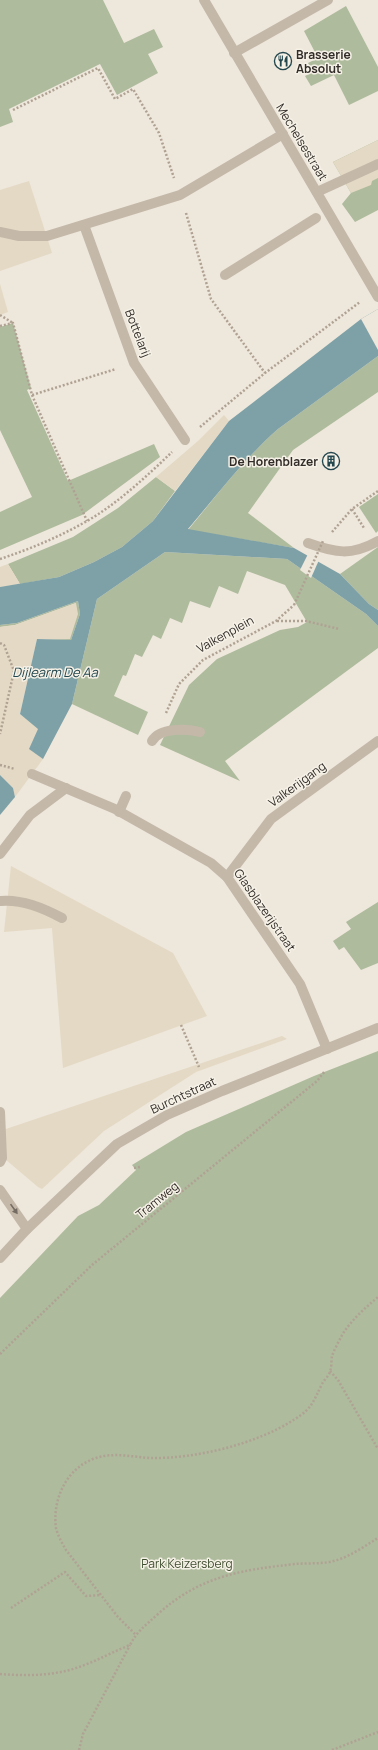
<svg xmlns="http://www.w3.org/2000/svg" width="378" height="1750" font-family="Manrope,sans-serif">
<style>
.green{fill:#aebb9d}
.plaza{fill:#e4d9c4}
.water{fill:#7ea1a7}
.pier{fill:#eee7db}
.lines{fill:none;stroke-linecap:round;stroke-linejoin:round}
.path{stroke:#b0a293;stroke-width:2.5;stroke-dasharray:2 2;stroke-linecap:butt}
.service{stroke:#c4b8a9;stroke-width:10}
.minor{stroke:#c4b8a9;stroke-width:10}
.tertiary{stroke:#c4b8a9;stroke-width:10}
.path-bridge{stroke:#b0a293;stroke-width:2.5;stroke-dasharray:2 2;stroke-linecap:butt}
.oneway{fill:#746b62}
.labels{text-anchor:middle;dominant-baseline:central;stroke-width:3;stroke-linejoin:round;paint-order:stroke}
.poi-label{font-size:12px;font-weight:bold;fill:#322c28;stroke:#f6f1e7;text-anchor:start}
.street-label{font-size:12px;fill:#322c28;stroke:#f6f1e7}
.park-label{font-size:12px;fill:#3f4d2f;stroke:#f6f1e7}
.water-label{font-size:13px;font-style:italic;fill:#23474e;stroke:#f6f1e7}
</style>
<rect width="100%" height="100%" fill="#eee7db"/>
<!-- green -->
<g class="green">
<path d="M 0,0 L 103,0 L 124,43 L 154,29 L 163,47 L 148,54 L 158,73 L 117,95 L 100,64 L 9,109 L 13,122 L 0,127 Z"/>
<path d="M 346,6 L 378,67 L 378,91 L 349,105 L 334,75 L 311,86 L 305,76 L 313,72 L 308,63 L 318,58 L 304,31 Z"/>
<path d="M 378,140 L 378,210 L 355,222 L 342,204 L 351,193 L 333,162 Z"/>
<path d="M 13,323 L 31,388 L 27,390 L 68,481 L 154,444 L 160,457 L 82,515 L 0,550 L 0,512 L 32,497 L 0,430 L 0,327 Z"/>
<path d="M 378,356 L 378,392 L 293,450 L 248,513 L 294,548 L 188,530 C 217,495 244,459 278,429 Z"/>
<path d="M 156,477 L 175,491 L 153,521 L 122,547 L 94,562 L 59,577 L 20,584 L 8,564 L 73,537 L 118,508 Z"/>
<path d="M 378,494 L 378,531 L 376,533 L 359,507 Z"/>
<path d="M 378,547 L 378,610 L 369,604 L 340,574 Z"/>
<path d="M 165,552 L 287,559 L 366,614 L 378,626 L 378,648 L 225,761 L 240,781 L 160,745 L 189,685 L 217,659 L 280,630 L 298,627 L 307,622 L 285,585 L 247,571 L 238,594 L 219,586 L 210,608 L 190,601 L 182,623 L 170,618 L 161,639 L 153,635 L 142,657 L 135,654 L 126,676 L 123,675 L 114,696 L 148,712 L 138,735 L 72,704 L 97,599 Z"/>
<path d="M 78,601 L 80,614 L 71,640 L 37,639 L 76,603 L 15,625 L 0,627 L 0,625 L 17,623 Z"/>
<path d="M 378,902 L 378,963 L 361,970 L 344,947 L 339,950 L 333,941 L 351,929 L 346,922 Z"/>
<path d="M 378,1051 L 378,1750 L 0,1750 L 0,1298 L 78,1216 L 99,1205 L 136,1170 L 132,1165 L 186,1132 L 314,1076 Z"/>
</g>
<!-- plaza -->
<g class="plaza">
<path d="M 378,140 L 378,178 L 372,181 L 371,185 L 351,193 L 333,162 Z"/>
<path d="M 29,181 L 52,253 L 0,271 L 0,190 Z"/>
<path d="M 0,284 L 8,312 L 0,315 Z"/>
<path d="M 224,415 L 229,421 L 175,491 L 156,477 L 198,441 Z"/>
<path d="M 8,564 L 20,584 L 0,587 L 0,567 Z"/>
<path d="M 76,603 L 78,614 L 70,639 L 37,639 L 20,714 L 39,729 L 30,748 L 43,759 L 15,797 L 13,788 L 0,775 L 0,627 L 15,625 Z"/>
<path d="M 11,866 L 173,953 L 207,1016 L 63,1068 L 52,928 L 4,932 Z"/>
<path d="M 282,1036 L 287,1039 L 196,1072 L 104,1131 L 42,1189 L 38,1187 L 5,1159 L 0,1131 Z"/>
</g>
<!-- water -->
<g class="water">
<path d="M 378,309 L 378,356 L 278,429 C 244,459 217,495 188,529 L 294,548 L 340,574 L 369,604 L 378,610 L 378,626 L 366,614 L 287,559 L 165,552 L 97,599 L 72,704 L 43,759 L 29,749 L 38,729 L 20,714 L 37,639 L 71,640 L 80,614 L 78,601 L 17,623 L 0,625 L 0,587 L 59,577 L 94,562 L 122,547 L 153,521 L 229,421 L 361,319 Z"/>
<path d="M 0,775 L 13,788 L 15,797 L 0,815 Z"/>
</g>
<!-- pier -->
<g class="pier">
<path d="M 378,309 L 378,350 L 361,319 Z"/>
<path d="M 308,554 L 319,560 L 311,578 L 300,570 Z"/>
</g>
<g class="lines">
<!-- path -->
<g class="path">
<path d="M 13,110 L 98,68 L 115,99 L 133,89 L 159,133 L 174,178"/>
<path d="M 186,213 L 211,299 L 265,373"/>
<path d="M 0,315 L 13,323"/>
<path d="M 0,326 L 13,323 L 32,395 L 116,369"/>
<path d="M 32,395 L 87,521"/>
<path d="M 200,427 L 265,373 L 360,302"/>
<path d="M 352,509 L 364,528"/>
<path d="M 332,532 L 352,509 L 378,491"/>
<path d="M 0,559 C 30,549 59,537 87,521 C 117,504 147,476 172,452"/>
<path d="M 277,621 L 306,621 L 339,629"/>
<path d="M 0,643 L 4,645 L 14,671 L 0,734"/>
<path d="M 166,713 L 179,684 L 203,660 L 276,621 L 294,605"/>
<path d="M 0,765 L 15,769"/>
<path d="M 181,1025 L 199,1067"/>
<path d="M 134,1168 L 140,1167"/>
<path d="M 0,1354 L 92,1265 L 317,1081 L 325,1071"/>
<path d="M 330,1371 L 338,1380 L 378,1449"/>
<path d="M 11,1608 L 65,1572 L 86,1596 L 101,1595"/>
<path d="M 135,1634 L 118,1617 L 66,1550 C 62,1543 58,1536 56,1528 C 52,1499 67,1467 96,1458 C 114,1452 132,1457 150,1458 C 195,1459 257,1444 295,1419 C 312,1409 314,1400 322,1384 C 324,1380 329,1376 330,1371 C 332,1367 331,1361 332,1356 C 334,1350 338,1343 341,1337 C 350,1321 364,1309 378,1297"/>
<path d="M 0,1674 C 25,1676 52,1676 76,1668 C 95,1662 112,1652 130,1645 C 137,1631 146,1625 158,1614 C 200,1576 241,1570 295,1564 C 306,1563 318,1564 329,1562 C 347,1559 363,1547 378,1538"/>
<path d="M 79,1750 L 83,1734 L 130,1645"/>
<path d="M 332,1750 L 378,1732"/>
</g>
<!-- service -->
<g class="service">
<path d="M 317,192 L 378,164"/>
<path d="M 225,275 L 316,218"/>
<path d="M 308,543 C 336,553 351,556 378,541"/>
<path d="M 152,741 C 160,727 187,729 200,732"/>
<path d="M 119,812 L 126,796"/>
</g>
<!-- minor -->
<g class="minor">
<path d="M 204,0 L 378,297"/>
<path d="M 234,53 L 328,0"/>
<path d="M 84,225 L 134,363 L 185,440"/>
<path d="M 0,232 L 19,236 L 47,236 L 180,195 L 283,134"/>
<path d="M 32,774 L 115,809 L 211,863 L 227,877 L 300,984 L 327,1049"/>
<path d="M 0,854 L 30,815 L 66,788"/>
<path d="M 227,877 L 271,819 L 378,741"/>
<path d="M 0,901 C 22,899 43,908 62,918"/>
<path d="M 0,1112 L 2,1158 L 0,1162"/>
<path d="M 27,1229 L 117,1144 L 167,1115 L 222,1091 L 378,1028"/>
</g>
<!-- tertiary -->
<path class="tertiary" d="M 0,1190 L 27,1229 L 0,1258"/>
<!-- path-bridge -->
<path class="path-bridge" d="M 294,605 L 323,541"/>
</g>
<!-- one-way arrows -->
<defs><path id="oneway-solid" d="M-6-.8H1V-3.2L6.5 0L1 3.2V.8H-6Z"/></defs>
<use class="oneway" href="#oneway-solid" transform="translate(14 1209) rotate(55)"/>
<!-- icons -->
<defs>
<g id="restaurant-ring" transform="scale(0.9)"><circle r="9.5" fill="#f6f1e7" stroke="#23474e" stroke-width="1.5"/><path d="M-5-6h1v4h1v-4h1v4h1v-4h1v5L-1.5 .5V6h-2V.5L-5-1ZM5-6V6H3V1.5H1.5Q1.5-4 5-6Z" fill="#23474e"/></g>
<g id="building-ring" transform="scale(0.9)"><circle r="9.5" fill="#f6f1e7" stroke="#23474e" stroke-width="1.5"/><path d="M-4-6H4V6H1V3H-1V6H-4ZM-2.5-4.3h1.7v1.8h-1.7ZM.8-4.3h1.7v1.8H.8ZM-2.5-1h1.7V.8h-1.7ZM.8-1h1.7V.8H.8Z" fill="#23474e"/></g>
</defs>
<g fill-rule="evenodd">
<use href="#restaurant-ring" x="283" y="61"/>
<use href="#building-ring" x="331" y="461"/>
</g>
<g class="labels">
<!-- poi labels -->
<g class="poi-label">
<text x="296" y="54">Brasserie<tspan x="296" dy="14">Absolut</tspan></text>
<text x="318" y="461" text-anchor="end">De Horenblazer</text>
</g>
<!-- street labels -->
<g class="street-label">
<text transform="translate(302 142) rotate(59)">Mechelsestraat</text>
<text transform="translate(138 333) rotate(69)">Bottelarij</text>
<text transform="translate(225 634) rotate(-29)">Valkenplein</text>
<text transform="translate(297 784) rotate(-36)">Valkerijgang</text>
<text transform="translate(265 910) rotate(55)">Glasblazerijstraat</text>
<text transform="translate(183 1095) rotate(-25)">Burchtstraat</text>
<text transform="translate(157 1200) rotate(-39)">Tramweg</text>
</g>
<!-- park labels -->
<g class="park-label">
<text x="187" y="1563">Park Keizersberg</text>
</g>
<!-- water labels -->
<g class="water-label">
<text x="55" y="672">Dijlearm De Aa</text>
</g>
</g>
</svg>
